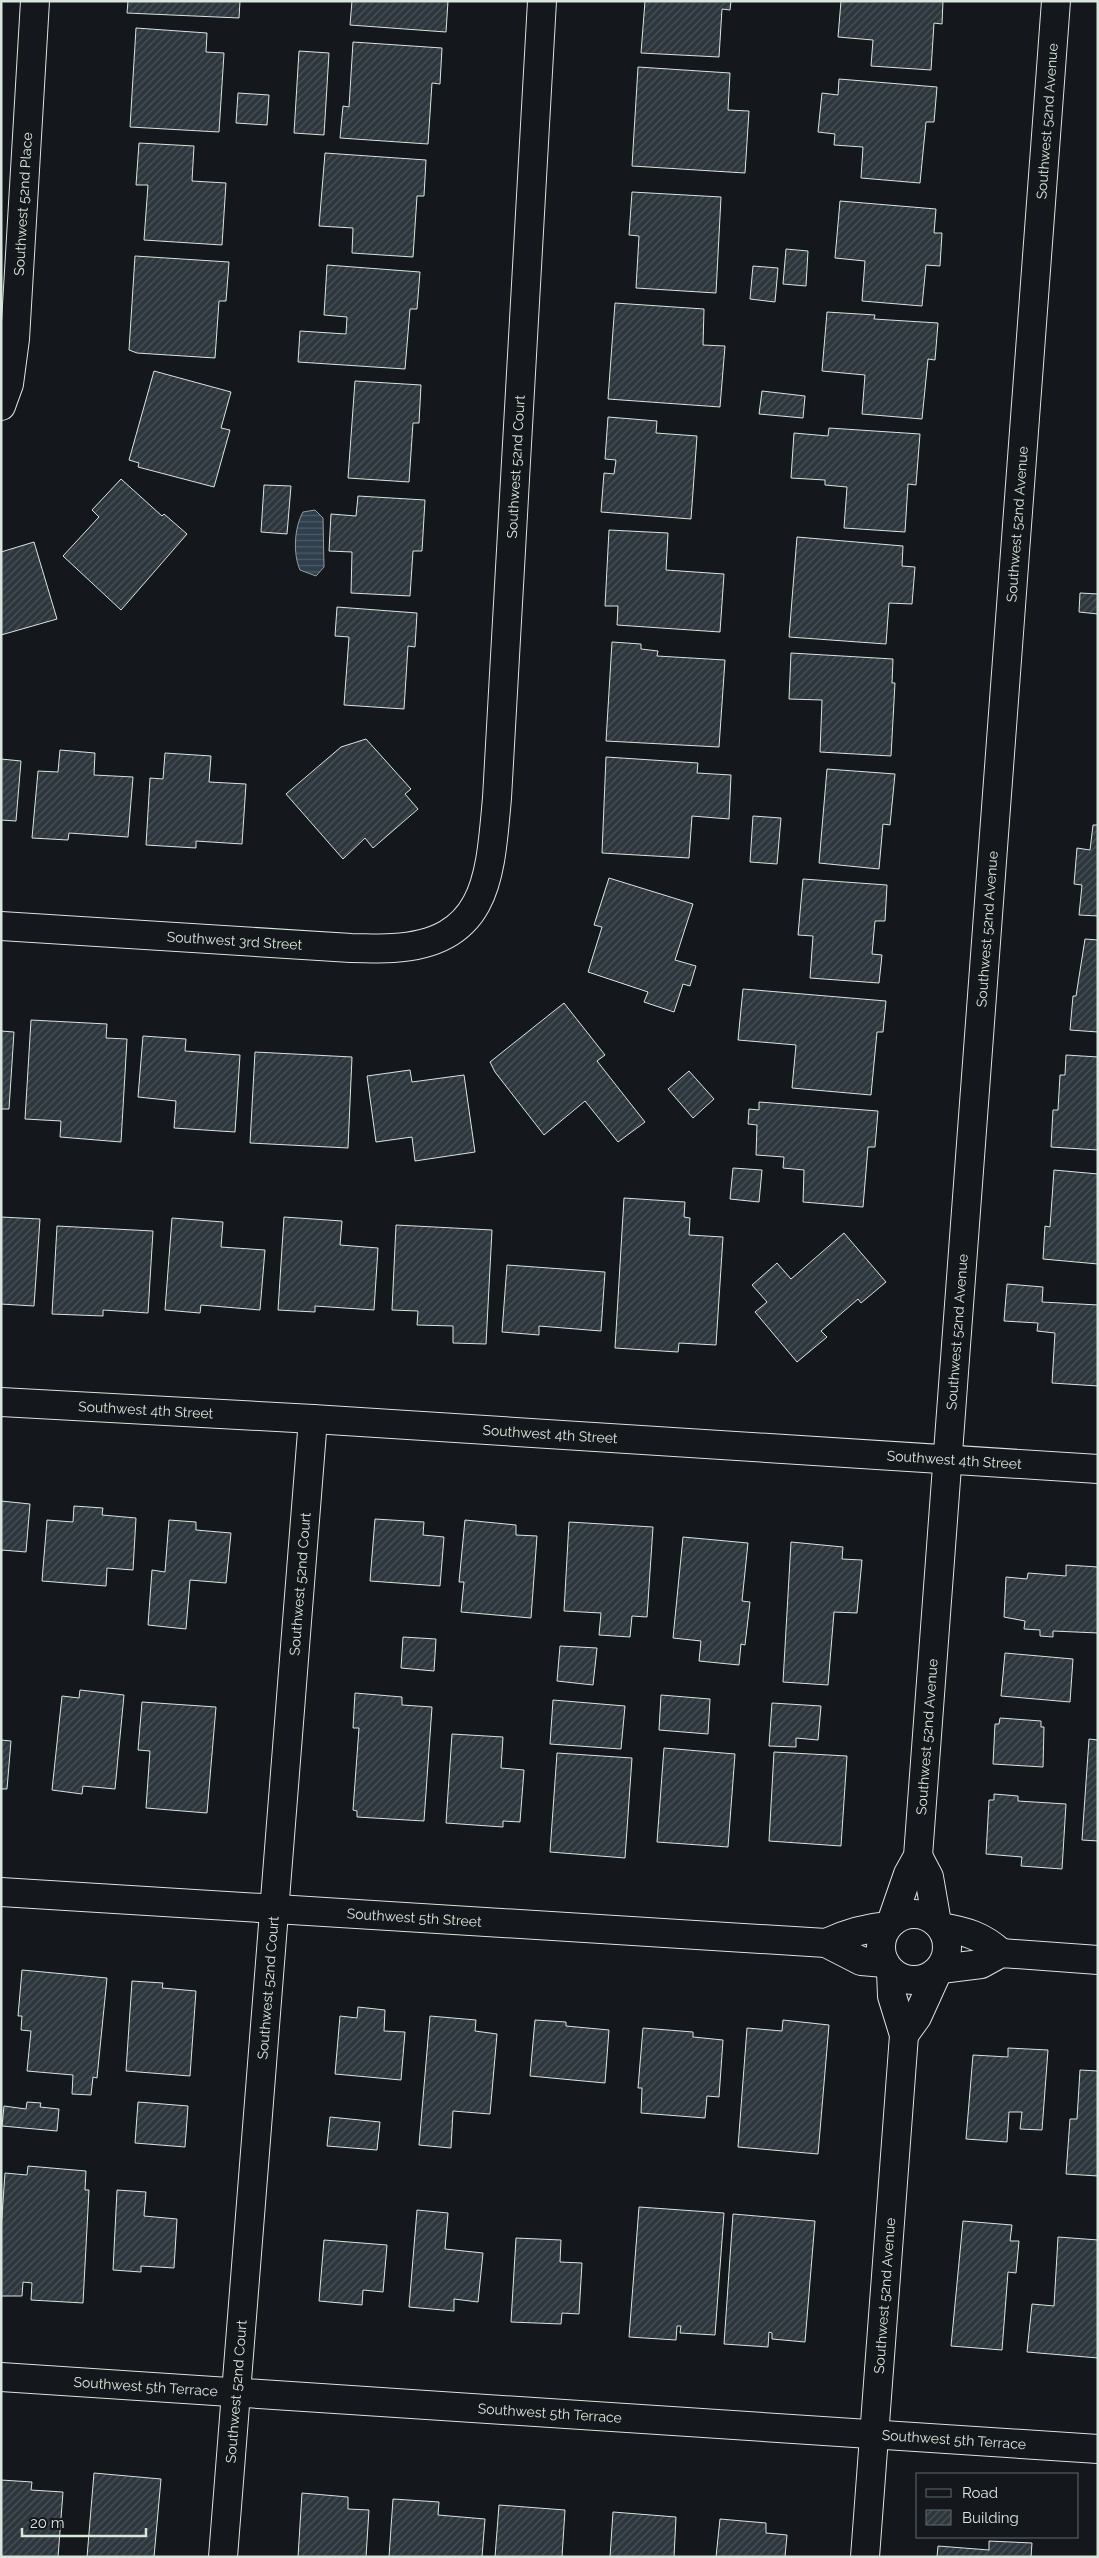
<svg xmlns="http://www.w3.org/2000/svg" width="1099" height="2558" font-family="Raleway,sans-serif">
<style>
.water{fill:url(#water-rules);stroke:#939e99}
.building{fill:url(#building-hatch);stroke:#d8e6dc}
.lines{fill:none;stroke-linecap:round;stroke-linejoin:round}
.minor-casing{stroke:#d8e6dc;stroke-width:30}
.minor{stroke:#14181c;stroke-width:28}
.labels{text-anchor:middle;dominant-baseline:central;stroke-width:4;stroke-linejoin:round;paint-order:stroke}
.street-label{font-size:14px;fill:#d8e6dc;stroke:#14181c}
</style>
<defs>
<pattern id="water-rules" width="6" height="5" patternUnits="userSpaceOnUse" patternTransform="scale(1.25)"><rect width="6" height="5" fill="#2f3f4d"/><path d="M0 2.5h6" fill="none" stroke="#4c5b66"/></pattern>
<pattern id="building-hatch" width="6" height="6" patternUnits="userSpaceOnUse" patternTransform="scale(1.25)"><rect width="6" height="6" fill="#2c363c"/><path d="M-1 1l2-2M0 6l6-6M5 7l2-2" fill="none" stroke="#4a5358"/></pattern>
</defs>
<rect width="100%" height="100%" fill="#14181c"/>
<!-- water -->
<path class="water" d="M 315,510 L 323,518 L 324,567 L 316,576 L 300,570 C 293,554 294,528 303,512 Z"/>
<!-- building -->
<g class="building">
<path d="M 128,1 L 240,1 L 239,18 L 127,13 Z"/>
<path d="M 352,1 L 448,1 L 446,32 L 350,25 Z"/>
<path d="M 645,1 L 731,1 L 730,10 L 722,9 L 719,57 L 641,53 Z"/>
<path d="M 841,1 L 943,1 L 942,24 L 934,23 L 931,70 L 871,66 L 873,40 L 838,37 Z"/>
<path d="M 136,28 L 207,33 L 206,52 L 224,53 L 219,132 L 130,127 Z"/>
<path d="M 353,42 L 442,48 L 440,84 L 432,83 L 428,144 L 340,138 L 343,106 L 349,107 Z"/>
<path d="M 299,51 L 329,53 L 324,135 L 294,133 Z"/>
<path d="M 638,67 L 730,73 L 728,110 L 749,111 L 745,173 L 632,166 Z"/>
<path d="M 839,79 L 937,87 L 934,122 L 926,122 L 920,183 L 861,178 L 863,147 L 834,145 L 835,134 L 818,132 L 822,93 L 838,95 Z"/>
<path d="M 238,93 L 269,95 L 267,125 L 236,123 Z"/>
<path d="M 139,143 L 194,146 L 192,181 L 226,183 L 222,245 L 144,240 L 148,185 L 136,185 Z"/>
<path d="M 325,153 L 426,160 L 424,196 L 417,196 L 413,257 L 352,253 L 353,228 L 319,226 Z"/>
<path d="M 632,192 L 721,197 L 716,293 L 636,288 L 639,236 L 629,235 Z"/>
<path d="M 840,201 L 936,209 L 934,233 L 942,233 L 940,266 L 926,265 L 922,306 L 862,301 L 865,261 L 835,258 Z"/>
<path d="M 786,249 L 808,251 L 806,286 L 783,284 Z"/>
<path d="M 135,256 L 229,262 L 226,301 L 219,301 L 215,358 L 137,353 L 129,350 Z"/>
<path d="M 327,265 L 420,272 L 417,309 L 410,309 L 405,369 L 298,362 L 300,331 L 346,334 L 347,317 L 324,315 Z"/>
<path d="M 753,266 L 778,268 L 775,302 L 750,299 Z"/>
<path d="M 615,303 L 704,309 L 703,345 L 725,346 L 720,407 L 608,399 Z"/>
<path d="M 827,312 L 875,315 L 874,319 L 938,323 L 935,360 L 928,359 L 922,419 L 862,414 L 865,375 L 822,371 Z"/>
<path d="M 154,371 L 231,392 L 221,428 L 230,430 L 214,487 L 138,467 L 139,463 L 129,460 Z"/>
<path d="M 355,381 L 421,385 L 419,423 L 413,423 L 409,482 L 348,478 Z"/>
<path d="M 762,391 L 805,396 L 803,418 L 759,414 Z"/>
<path d="M 608,417 L 657,421 L 656,433 L 697,436 L 691,519 L 601,512 L 604,473 L 614,474 L 616,460 L 605,459 Z"/>
<path d="M 829,428 L 920,434 L 916,485 L 908,484 L 905,532 L 844,528 L 847,487 L 825,485 L 825,480 L 791,478 L 794,433 L 828,436 Z"/>
<path d="M 121,479 L 162,516 L 164,514 L 187,534 L 121,610 L 63,556 L 99,517 L 92,510 Z"/>
<path d="M 264,485 L 291,486 L 287,534 L 261,532 Z"/>
<path d="M 358,496 L 425,500 L 422,551 L 413,551 L 410,596 L 351,593 L 352,552 L 329,551 L 331,514 L 356,516 Z"/>
<path d="M 609,530 L 668,533 L 666,570 L 724,574 L 720,632 L 617,625 L 618,606 L 605,606 Z"/>
<path d="M 797,537 L 903,546 L 902,566 L 915,567 L 912,604 L 889,603 L 886,644 L 789,637 Z"/>
<path d="M 34,542 L 57,619 L 1,635 L 1,552 Z"/>
<path d="M 1080,593 L 1098,594 L 1098,614 L 1079,612 Z"/>
<path d="M 337,607 L 417,613 L 415,647 L 408,646 L 404,709 L 344,705 L 349,637 L 335,636 Z"/>
<path d="M 612,642 L 641,644 L 641,649 L 658,651 L 657,656 L 725,660 L 719,747 L 606,741 Z"/>
<path d="M 791,653 L 893,659 L 892,683 L 895,683 L 891,756 L 820,752 L 822,700 L 789,699 Z"/>
<path d="M 366,739 L 411,789 L 405,794 L 418,809 L 373,848 L 365,838 L 343,859 L 286,794 L 341,747 Z"/>
<path d="M 60,750 L 95,753 L 94,775 L 133,777 L 128,837 L 69,833 L 68,840 L 32,838 L 38,771 L 58,772 Z"/>
<path d="M 165,753 L 211,756 L 209,782 L 246,784 L 242,844 L 196,841 L 196,848 L 146,845 L 150,778 L 163,779 Z"/>
<path d="M 606,757 L 698,763 L 697,773 L 731,775 L 729,819 L 692,816 L 689,858 L 602,853 Z"/>
<path d="M 1,759 L 21,761 L 16,821 L 1,820 Z"/>
<path d="M 827,769 L 895,774 L 890,825 L 883,824 L 879,869 L 819,863 Z"/>
<path d="M 753,816 L 781,818 L 777,864 L 750,862 Z"/>
<path d="M 1093,825 L 1098,825 L 1098,916 L 1079,915 L 1082,885 L 1074,884 L 1077,848 L 1090,850 Z"/>
<path d="M 609,878 L 693,904 L 675,960 L 696,966 L 690,986 L 683,984 L 674,1012 L 644,1002 L 648,992 L 588,972 L 602,927 L 594,925 Z"/>
<path d="M 803,879 L 887,885 L 885,921 L 875,921 L 872,954 L 882,955 L 879,983 L 810,978 L 813,936 L 798,935 Z"/>
<path d="M 1085,939 L 1098,940 L 1098,1032 L 1070,1030 L 1073,996 L 1076,996 Z"/>
<path d="M 743,989 L 886,1001 L 883,1032 L 877,1032 L 871,1095 L 792,1088 L 796,1045 L 738,1040 Z"/>
<path d="M 564,1003 L 605,1055 L 597,1061 L 645,1122 L 618,1142 L 585,1101 L 544,1135 L 495,1072 L 490,1062 Z"/>
<path d="M 31,1020 L 107,1024 L 106,1038 L 127,1039 L 121,1142 L 60,1137 L 61,1121 L 25,1119 Z"/>
<path d="M 1,1031 L 14,1032 L 9,1109 L 1,1109 Z"/>
<path d="M 143,1036 L 186,1039 L 185,1051 L 240,1055 L 235,1132 L 174,1128 L 176,1101 L 138,1097 Z"/>
<path d="M 255,1052 L 352,1057 L 348,1148 L 250,1143 Z"/>
<path d="M 1066,1055 L 1098,1057 L 1098,1150 L 1051,1147 L 1053,1110 L 1058,1110 L 1060,1075 L 1065,1075 Z"/>
<path d="M 410,1070 L 412,1082 L 464,1075 L 475,1152 L 415,1161 L 412,1137 L 376,1142 L 367,1076 Z"/>
<path d="M 689,1071 L 714,1099 L 693,1118 L 668,1089 Z"/>
<path d="M 759,1102 L 878,1111 L 875,1147 L 868,1147 L 863,1207 L 803,1202 L 804,1170 L 783,1168 L 784,1157 L 756,1155 L 757,1125 L 748,1124 L 749,1109 L 759,1110 Z"/>
<path d="M 733,1168 L 762,1170 L 759,1202 L 730,1199 Z"/>
<path d="M 1054,1170 L 1098,1174 L 1098,1264 L 1043,1259 L 1045,1226 L 1050,1227 Z"/>
<path d="M 624,1198 L 685,1202 L 684,1217 L 690,1218 L 689,1235 L 723,1237 L 716,1345 L 679,1343 L 678,1352 L 615,1348 Z"/>
<path d="M 1,1217 L 40,1219 L 34,1306 L 1,1304 Z"/>
<path d="M 284,1217 L 342,1221 L 340,1245 L 378,1248 L 374,1310 L 315,1306 L 315,1312 L 278,1310 Z"/>
<path d="M 172,1218 L 223,1222 L 221,1247 L 265,1250 L 260,1310 L 201,1305 L 200,1313 L 165,1310 Z"/>
<path d="M 396,1225 L 492,1230 L 486,1344 L 453,1343 L 453,1326 L 417,1325 L 418,1311 L 392,1310 Z"/>
<path d="M 57,1226 L 153,1231 L 148,1313 L 103,1310 L 103,1316 L 52,1314 Z"/>
<path d="M 844,1233 L 886,1282 L 861,1303 L 858,1299 L 821,1331 L 827,1337 L 797,1362 L 755,1312 L 767,1302 L 752,1285 L 777,1263 L 791,1279 Z"/>
<path d="M 507,1265 L 605,1272 L 601,1331 L 539,1326 L 539,1335 L 502,1332 Z"/>
<path d="M 1007,1284 L 1043,1287 L 1042,1302 L 1098,1305 L 1098,1386 L 1052,1383 L 1055,1333 L 1037,1331 L 1038,1323 L 1004,1321 Z"/>
<path d="M 1,1501 L 30,1504 L 26,1552 L 2,1550 L 1,1555 Z"/>
<path d="M 74,1506 L 103,1508 L 102,1515 L 136,1518 L 133,1570 L 107,1568 L 106,1586 L 42,1581 L 47,1520 L 73,1522 Z"/>
<path d="M 375,1519 L 424,1522 L 423,1535 L 444,1537 L 440,1586 L 370,1581 Z"/>
<path d="M 169,1520 L 196,1522 L 196,1530 L 231,1533 L 226,1583 L 190,1580 L 186,1629 L 148,1625 L 152,1570 L 165,1572 Z"/>
<path d="M 465,1520 L 516,1525 L 516,1535 L 537,1536 L 531,1618 L 461,1612 L 464,1582 L 459,1582 Z"/>
<path d="M 569,1522 L 653,1527 L 647,1617 L 632,1616 L 630,1637 L 599,1635 L 601,1613 L 564,1611 Z"/>
<path d="M 683,1537 L 748,1543 L 742,1601 L 750,1602 L 745,1645 L 741,1644 L 739,1665 L 699,1661 L 701,1641 L 673,1638 Z"/>
<path d="M 791,1542 L 843,1547 L 842,1559 L 862,1560 L 857,1613 L 834,1612 L 828,1685 L 783,1682 Z"/>
<path d="M 1066,1565 L 1098,1567 L 1098,1633 L 1053,1631 L 1053,1637 L 1040,1636 L 1040,1630 L 1024,1629 L 1025,1621 L 1004,1617 L 1006,1577 L 1027,1579 L 1028,1573 L 1066,1576 Z"/>
<path d="M 403,1637 L 436,1639 L 434,1671 L 401,1668 Z"/>
<path d="M 560,1646 L 597,1648 L 593,1685 L 557,1681 Z"/>
<path d="M 1005,1653 L 1073,1659 L 1070,1702 L 1001,1696 Z"/>
<path d="M 80,1690 L 124,1695 L 115,1789 L 83,1786 L 82,1794 L 52,1790 L 62,1696 L 79,1698 Z"/>
<path d="M 355,1693 L 402,1697 L 402,1705 L 432,1707 L 424,1821 L 357,1817 L 357,1811 L 353,1810 L 359,1728 L 353,1728 Z"/>
<path d="M 661,1695 L 710,1699 L 708,1734 L 659,1730 Z"/>
<path d="M 553,1700 L 625,1706 L 621,1749 L 550,1744 Z"/>
<path d="M 142,1702 L 216,1707 L 207,1813 L 146,1808 L 150,1751 L 138,1750 Z"/>
<path d="M 772,1703 L 821,1706 L 818,1740 L 796,1738 L 796,1747 L 769,1746 Z"/>
<path d="M 1000,1718 L 1041,1721 L 1041,1727 L 1044,1727 L 1043,1767 L 993,1764 L 995,1724 L 999,1724 Z"/>
<path d="M 452,1734 L 503,1737 L 501,1768 L 524,1770 L 520,1822 L 503,1821 L 503,1827 L 446,1823 Z"/>
<path d="M 1089,1739 L 1098,1740 L 1098,1863 L 1098,1841 L 1082,1840 Z"/>
<path d="M 1,1740 L 11,1741 L 7,1789 L 1,1789 Z"/>
<path d="M 664,1748 L 735,1754 L 728,1847 L 657,1842 Z"/>
<path d="M 774,1752 L 847,1756 L 841,1846 L 769,1841 Z"/>
<path d="M 557,1753 L 632,1758 L 625,1858 L 550,1852 Z"/>
<path d="M 994,1794 L 1018,1796 L 1018,1801 L 1066,1804 L 1062,1869 L 1021,1866 L 1022,1857 L 986,1854 L 989,1800 L 994,1800 Z"/>
<path d="M 22,1970 L 107,1978 L 97,2078 L 93,2077 L 91,2095 L 72,2094 L 73,2075 L 27,2071 L 31,2031 L 21,2030 L 22,2016 L 18,2016 Z"/>
<path d="M 132,1981 L 163,1983 L 162,1988 L 196,1991 L 190,2076 L 126,2071 Z"/>
<path d="M 358,2007 L 385,2010 L 384,2031 L 405,2032 L 401,2080 L 335,2074 L 340,2016 L 357,2018 Z"/>
<path d="M 430,2016 L 476,2020 L 475,2031 L 497,2034 L 490,2114 L 453,2111 L 451,2148 L 419,2145 Z"/>
<path d="M 535,2020 L 566,2022 L 566,2026 L 609,2030 L 605,2083 L 530,2076 Z"/>
<path d="M 783,2020 L 829,2025 L 818,2154 L 738,2147 L 747,2028 L 782,2031 Z"/>
<path d="M 643,2028 L 693,2032 L 693,2037 L 723,2040 L 719,2097 L 707,2096 L 705,2118 L 641,2113 L 642,2088 L 638,2088 Z"/>
<path d="M 1008,2048 L 1048,2050 L 1042,2130 L 1020,2129 L 1022,2112 L 1009,2112 L 1007,2142 L 966,2139 L 973,2055 L 1008,2057 Z"/>
<path d="M 1080,2070 L 1098,2071 L 1098,2176 L 1066,2174 L 1070,2119 L 1077,2119 Z"/>
<path d="M 27,2102 L 41,2103 L 40,2107 L 59,2109 L 57,2131 L 2,2126 L 4,2106 L 26,2109 Z"/>
<path d="M 138,2102 L 188,2106 L 185,2147 L 135,2143 Z"/>
<path d="M 330,2117 L 380,2122 L 377,2150 L 327,2146 Z"/>
<path d="M 28,2166 L 86,2171 L 85,2190 L 89,2190 L 83,2303 L 31,2300 L 32,2283 L 23,2282 L 22,2296 L 1,2296 L 1,2230 L 5,2173 L 27,2175 Z"/>
<path d="M 117,2190 L 146,2192 L 144,2216 L 177,2219 L 174,2268 L 141,2266 L 141,2272 L 113,2270 Z"/>
<path d="M 639,2207 L 724,2213 L 715,2335 L 680,2333 L 681,2326 L 677,2326 L 676,2340 L 629,2337 Z"/>
<path d="M 417,2210 L 448,2213 L 445,2249 L 483,2253 L 478,2302 L 454,2299 L 454,2311 L 409,2307 Z"/>
<path d="M 733,2214 L 815,2221 L 805,2342 L 772,2339 L 772,2333 L 769,2332 L 768,2347 L 724,2344 Z"/>
<path d="M 963,2221 L 1012,2225 L 1010,2241 L 1019,2241 L 1016,2273 L 1008,2272 L 1002,2350 L 951,2346 Z"/>
<path d="M 1058,2237 L 1098,2240 L 1098,2358 L 1027,2352 L 1032,2304 L 1054,2306 Z"/>
<path d="M 516,2238 L 561,2240 L 560,2262 L 582,2263 L 579,2314 L 562,2313 L 561,2324 L 511,2322 Z"/>
<path d="M 324,2240 L 387,2245 L 383,2292 L 363,2290 L 362,2305 L 319,2301 Z"/>
<path d="M 94,2473 L 161,2479 L 154,2557 L 87,2557 Z"/>
<path d="M 1,2480 L 32,2482 L 31,2490 L 63,2492 L 58,2557 L 1,2557 Z"/>
<path d="M 302,2493 L 348,2497 L 348,2509 L 369,2510 L 366,2557 L 298,2557 Z"/>
<path d="M 393,2499 L 439,2502 L 438,2515 L 485,2519 L 482,2557 L 389,2557 Z"/>
<path d="M 499,2505 L 565,2510 L 562,2557 L 495,2557 Z"/>
<path d="M 613,2512 L 676,2517 L 674,2557 L 610,2557 Z"/>
<path d="M 720,2519 L 766,2523 L 766,2533 L 787,2535 L 785,2557 L 716,2557 Z"/>
<path d="M 989,2541 L 1032,2543 L 1031,2557 L 937,2557 L 938,2546 L 989,2550 Z"/>
</g>
<g class="lines">
<!-- minor casing -->
<g class="minor-casing">
<g id="minor">
<path id="s1" d="M 1,406 L 9,384 L 15,339 L 35,1"/>
<path id="s2" d="M 1,926 L 351,948 C 365,948 379,949 393,948 C 489,943 490,874 497,798 L 542,1"/>
<path id="s3" d="M 1,1402 L 313,1419 L 1098,1469"/>
<path d="M 918,1856 L 929,1877 L 937,1923"/>
<path id="s4" d="M 1,1892 L 826,1943 L 861,1961 L 885,1963"/>
<circle cx="914" cy="1947" r="33"/>
<path id="s5" d="M 891,1923 L 908,1874 L 918,1856 L 1056,1"/>
<path d="M 941,1927 C 965,1931 983,1936 1001,1953"/>
<path d="M 826,1943 C 847,1933 865,1928 888,1926"/>
<path d="M 941,1969 L 981,1964 L 1001,1953 L 1098,1960"/>
<path d="M 904,2035 L 917,2017 L 937,1973"/>
<path id="s6" d="M 1,2377 L 1098,2449"/>
<path id="s7" d="M 223,2557 L 313,1419"/>
<path id="s8" d="M 865,2557 L 904,2035 L 892,1996 L 891,1971"/>
</g>
</g>
<!-- minor -->
<use href="#minor" class="minor"/>
</g>
<g class="labels">
<!-- street labels -->
<g class="street-label">
<text stroke="none"><textPath href="#s5" startOffset="1812">Southwest 52nd Avenue</textPath></text>
<text stroke="none"><textPath href="#s1" startOffset="204">Southwest 52nd Place</textPath></text>
<text stroke="none"><textPath href="#s2" startOffset="932">Southwest 52nd Court</textPath></text>
<text stroke="none"><textPath href="#s5" startOffset="1408">Southwest 52nd Avenue</textPath></text>
<text stroke="none"><textPath href="#s5" startOffset="1002">Southwest 52nd Avenue</textPath></text>
<text stroke="none"><textPath href="#s2" startOffset="234">Southwest 3rd Street</textPath></text>
<text stroke="none"><textPath href="#s5" startOffset="598">Southwest 52nd Avenue</textPath></text>
<text stroke="none"><textPath href="#s3" startOffset="145">Southwest 4th Street</textPath></text>
<text stroke="none"><textPath href="#s3" startOffset="550">Southwest 4th Street</textPath></text>
<text stroke="none"><textPath href="#s3" startOffset="955">Southwest 4th Street</textPath></text>
<text stroke="none"><textPath href="#s7" startOffset="976">Southwest 52nd Court</textPath></text>
<text stroke="none"><textPath href="#s5" startOffset="192">Southwest 52nd Avenue</textPath></text>
<text stroke="none"><textPath href="#s4" startOffset="414">Southwest 5th Street</textPath></text>
<text stroke="none"><textPath href="#s7" startOffset="571">Southwest 52nd Court</textPath></text>
<text stroke="none"><textPath href="#s8" startOffset="262">Southwest 52nd Avenue</textPath></text>
<text stroke="none"><textPath href="#s6" startOffset="145">Southwest 5th Terrace</textPath></text>
<text stroke="none"><textPath href="#s7" startOffset="166">Southwest 52nd Court</textPath></text>
<text stroke="none"><textPath href="#s6" startOffset="550">Southwest 5th Terrace</textPath></text>
<text stroke="none"><textPath href="#s6" startOffset="955">Southwest 5th Terrace</textPath></text>
</g>
</g>
<!-- border -->
<rect width="1099" height="2558" fill="none" stroke="#d8e6dc" stroke-width="5"/>
<!-- legend -->
<rect x="916" y="2473" width="162" height="65" fill="#14181c" stroke="#626a69"/>
<rect x="926" y="2489" width="25" height="8" fill="#14181c" stroke="#626a69"/>
<text x="962" y="2498" font-size="15" fill="#d8e6dc">Road</text>
<rect x="926" y="2510" width="25" height="15" fill="url(#building-hatch)" stroke="#626a69"/>
<text x="962" y="2523" font-size="15" fill="#d8e6dc">Building</text>
<!-- scale -->
<path d="M22 2528v8h124v-8" fill="none" stroke="#d8e6dc" stroke-width="2.5"/>
<text x="30" y="2528" font-size="15" fill="#d8e6dc" stroke="#14181c" stroke-width="4" paint-order="stroke">20 m</text>
</svg>
